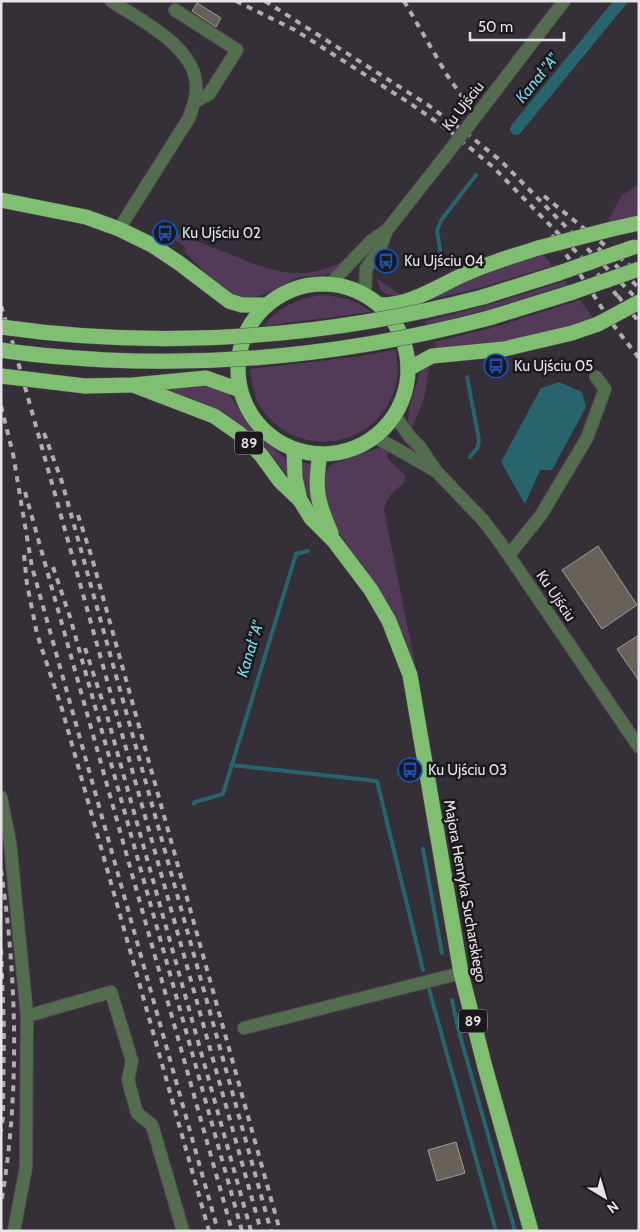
<svg xmlns="http://www.w3.org/2000/svg" width="640" height="1232" font-family="Cabin,sans-serif">
<style>
.green{fill:#523a58}
.water{fill:#27646e}
.lines{fill:none;stroke-linecap:round;stroke-linejoin:round}
.stream{stroke:#27646e;stroke-width:4}
.canal{stroke:#27646e;stroke-width:12}
.building{fill:#68615a;stroke:#a29a93}
.minor-casing{stroke:#514d53;stroke-width:14}
.highway-casing{stroke:#514d53;stroke-width:16}
.minor{stroke:#546d4f;stroke-width:12}
.highway{stroke:#80be71;stroke-width:15}
.rail{stroke:#b1acb2;stroke-width:4;stroke-dasharray:6 6;stroke-linecap:butt}
.minor-bridge-casing{stroke:#514d53;stroke-width:14;stroke-linecap:butt}
.highway-bridge-casing{stroke:#514d53;stroke-width:16;stroke-linecap:butt}
.minor-bridge{stroke:#546d4f;stroke-width:12}
.highway-bridge{stroke:#80be71;stroke-width:15}
.labels{text-anchor:middle;dominant-baseline:central;stroke-width:5;stroke-linejoin:round;paint-order:stroke}
.shield{fill:#1b191c;stroke:#aaa6ab;stroke-width:1}
.shield-label{font-size:14px;font-weight:bold;fill:#e7e3e8}
.street-label{font-size:15px;fill:#e7e3e8;stroke:#1b191c}
.poi-label{font-size:15px;fill:#e7e3e8;stroke:#1b191c;text-anchor:start}
.water-label{font-size:16px;font-style:italic;fill:#7adaea;stroke:#1b191c}
</style>
<rect width="100%" height="100%" fill="#353037"/>
<!-- green -->
<g class="green">
<path d="M 639,184 L 639,216 L 606,224 L 622,195 Z"/>
<path d="M 178,233 C 197,241 216,249 235,256 C 277,274 302,281 345,261 C 341,265 336,271 331,273 C 320,277 308,275 297,278 C 283,283 272,293 259,296 C 228,305 203,269 184,251 L 186,248 L 177,241 L 175,237 Z"/>
<path d="M 543,254 L 552,266 L 480,288 L 421,302 L 486,273 Z"/>
<path d="M 377,279 L 401,295 C 388,297 379,293 377,279 Z"/>
<path d="M 565,281 L 567,285 L 486,310 L 427,325 L 425,321 L 485,306 Z"/>
<path d="M 323,295 C 341,297 357,300 371,312 L 263,326 C 280,306 298,298 323,295 Z"/>
<path d="M 580,300 L 593,318 L 565,328 L 518,340 L 438,349 L 434,342 L 491,328 Z"/>
<path d="M 396,350 C 397,361 399,373 396,384 C 381,448 298,462 262,409 C 254,397 251,383 250,369 L 354,357 Z"/>
<path d="M 430,363 L 424,399 L 411,430 L 408,422 L 409,409 L 419,375 L 424,368 Z"/>
<path d="M 205,384 L 226,391 L 229,394 L 255,433 L 284,457 L 287,461 L 289,479 C 269,448 242,424 209,406 C 194,398 177,394 161,388 Z"/>
<path d="M 378,448 L 390,450 L 387,456 L 388,459 L 405,475 L 404,483 C 394,491 387,496 384,510 L 416,669 L 404,635 L 388,603 L 331,521 L 321,479 L 329,467 L 333,464 Z"/>
<path d="M 302,462 L 310,464 L 310,477 L 318,516 C 306,496 302,485 302,462 Z"/>
</g>
<!-- water -->
<path class="water" d="M 559,382 L 582,392 L 586,407 L 552,470 L 540,470 L 525,504 L 501,462 L 541,388 Z"/>
<g class="lines">
<!-- stream -->
<g class="stream">
<path d="M 442,261 L 437,231 L 442,219 L 476,175"/>
<path d="M 467,377 L 479,440 L 478,447 L 470,457"/>
<path d="M 231,765 L 377,781 L 423,970"/>
<path d="M 194,804 L 195,802 L 223,794 L 296,554 L 308,551"/>
<path d="M 423,849 L 442,953"/>
<path d="M 429,989 L 496,1231"/>
<path d="M 452,1000 L 458,1028 L 515,1231"/>
</g>
<!-- canal -->
<path class="canal" d="M 516,129 L 621,1"/>
</g>
<!-- building -->
<g class="building">
<path d="M 197,3 L 221,18 L 216,27 L 192,11 Z"/>
<path d="M 598,546 L 637,605 L 602,629 L 562,570 Z"/>
<path d="M 639,635 L 639,681 L 617,649 Z"/>
<path d="M 456,1142 L 465,1173 L 437,1181 L 428,1150 Z"/>
</g>
<g class="lines">
<!-- minor casing -->
<g class="minor-casing">
<g id="minor">
<path d="M 111,1 C 139,19 194,46 196,84 C 197,96 193,107 189,118 L 119,229"/>
<path d="M 175,10 L 237,50 L 209,94 L 194,102"/>
<path d="M 496,90 L 564,1"/>
<path d="M 332,282 L 371,241 L 387,230"/>
<path d="M 365,293 L 366,269 L 380,248 L 387,230 L 443,159"/>
<path d="M 395,416 L 410,437 L 420,447 L 436,471 L 482,519 L 499,541 L 639,747"/>
<path d="M 374,437 C 395,447 414,459 434,470"/>
<path d="M 509,555 L 541,515 L 587,438 L 605,389 L 596,377"/>
<path d="M 1,797 L 10,842 L 27,1016 L 26,1167 L 14,1231"/>
<path d="M 27,1016 L 111,992 L 132,1061 L 128,1080 L 137,1113 L 152,1125 L 183,1231"/>
<path d="M 244,1028 L 461,973"/>
</g>
</g>
<!-- highway casing -->
<g class="highway-casing">
<g id="highway">
<path d="M 1,200 L 86,217 L 119,229 L 152,245 L 179,263 L 229,301 L 242,305 L 267,305"/>
<path d="M 612,229 L 639,223"/>
<circle cx="323" cy="369" r="85"/>
<path d="M 483,297 L 559,273"/>
<path d="M 381,305 C 411,305 438,286 465,274 C 488,263 514,256 538,248"/>
<path d="M 489,318 L 573,292"/>
<path d="M 408,369 L 432,356 L 504,349 L 572,333 L 598,324"/>
<path d="M 133,385 L 214,416 L 240,434 L 261,455 L 280,481 L 300,500"/>
<path d="M 85,386 L 133,385 L 206,378 L 240,390"/>
<path d="M 294,449 L 295,478 L 300,500 L 311,518 L 334,541 L 371,590 L 389,621 L 410,675 L 461,973 L 485,1067 L 531,1231"/>
<path d="M 320,454 C 314,489 317,501 331,533"/>
</g>
</g>
<!-- minor -->
<use href="#minor" class="minor"/>
<!-- highway -->
<use href="#highway" class="highway"/>
<!-- rail -->
<g class="rail">
<path d="M 236,1 L 295,30 L 411,104 L 451,132 L 493,167 L 596,272 L 622,301"/>
<path d="M 265,1 L 428,105 L 470,136 L 501,161 L 639,301"/>
<path d="M 404,1 L 447,75 L 475,115"/>
<path d="M 544,196 L 639,273"/>
<path d="M 552,235 L 578,271 L 611,322 L 639,358"/>
<path d="M 598,248 L 639,288"/>
<path d="M 618,296 L 639,322"/>
<path d="M 1,306 L 13,344 L 261,1231"/>
<path d="M 1,406 L 13,454 L 32,567 L 218,1231"/>
<path d="M 44,433 L 62,482 L 271,1231"/>
<path d="M 25,492 L 232,1231"/>
<path d="M 78,515 L 92,558 L 280,1231"/>
<path d="M 24,555 L 27,584 L 37,634 L 62,709 L 209,1231"/>
<path d="M 53,567 L 70,617 L 242,1231"/>
<path d="M 85,648 L 106,712 L 251,1231"/>
<path d="M 1,870 C 17,980 20,1094 1,1204"/>
<path d="M 1,949 L 4,1028 L 3,1117 L 1,1131"/>
</g>
<!-- minor-bridge casing -->
<g class="minor-bridge-casing">
<path id="minor-bridge" d="M 443,159 L 496,90"/>
</g>
<!-- highway-bridge casing -->
<g class="highway-bridge-casing">
<g id="highway-bridge">
<path d="M 538,248 L 612,229"/>
<path d="M 559,273 L 634,247"/>
<path d="M 573,292 L 639,269"/>
<path d="M 598,324 L 639,302"/>
<path d="M 1,327 C 163,350 325,338 483,297"/>
<path d="M 1,350 C 36,356 72,358 107,360 C 236,366 364,351 489,318"/>
<path d="M 1,376 L 85,386"/>
</g>
</g>
<!-- minor-bridge -->
<use href="#minor-bridge" class="minor-bridge"/>
<!-- highway-bridge -->
<use href="#highway-bridge" class="highway-bridge"/>
</g>
<!-- icons -->
<defs>
<g id="bus-ring" transform="scale(1.25)"><circle r="9.5" fill="#1b191c" stroke="#1a4fb4" stroke-width="1.5"/><path d="M-5-6H5V4H4V6H2V4H-2V6H-4V4H-5ZM-3.5-4V0h7V-4ZM-3.5 1.2v1.5H-2V1.2ZM2 1.2v1.5H3.5V1.2Z" fill="#1a4fb4"/></g>
</defs>
<g fill-rule="evenodd">
<use href="#bus-ring" x="165" y="233"/>
<use href="#bus-ring" x="386" y="261"/>
<use href="#bus-ring" x="496" y="366"/>
<use href="#bus-ring" x="410" y="770"/>
</g>
<g class="labels">
<!-- shield labels -->
<g class="shield">
<rect x="235" y="431.5" width="28" height="23" rx="4"/>
<rect x="459" y="1009.5" width="28" height="23" rx="4"/>
</g>
<g class="shield-label">
<text x="249" y="443">89</text>
<text x="473" y="1021">89</text>
</g>
<!-- street labels -->
<g class="street-label">
<text transform="translate(463 106) rotate(-52)">Ku Ujściu</text>
<text transform="translate(556 596) rotate(56)">Ku Ujściu</text>
<text transform="translate(465 891) rotate(80)">Majora Henryka Sucharskiego</text>
</g>
<!-- poi labels -->
<g class="poi-label">
<text x="182" y="233">Ku Ujściu 02</text>
<text x="404" y="261">Ku Ujściu 04</text>
<text x="514" y="366">Ku Ujściu 05</text>
<text x="428" y="770">Ku Ujściu 03</text>
</g>
<!-- water labels -->
<g class="water-label">
<text transform="translate(537 78) rotate(-51)">Kanał "A"</text>
<text transform="translate(250 649) rotate(-73)">Kanał "A"</text>
</g>
</g>
<!-- border -->
<rect width="640" height="1232" fill="none" stroke="#e7e3e8" stroke-width="5"/>
<!-- north arrow -->
<g transform="translate(605 1197) rotate(142)" stroke="#1b191c" stroke-width="4" paint-order="stroke">
<path d="M0-4L9 19L0 12L-9 19Z" fill="#e7e3e8"/>
<text y="-8" font-size="14" font-weight="bold" text-anchor="middle" fill="#e7e3e8">N</text>
</g>
<!-- scale -->
<path d="M470 32v8h94v-8" fill="none" stroke="#e7e3e8" stroke-width="2.5"/>
<text x="478" y="32" font-size="15" fill="#e7e3e8" stroke="#1b191c" stroke-width="4" paint-order="stroke">50 m</text>
</svg>
